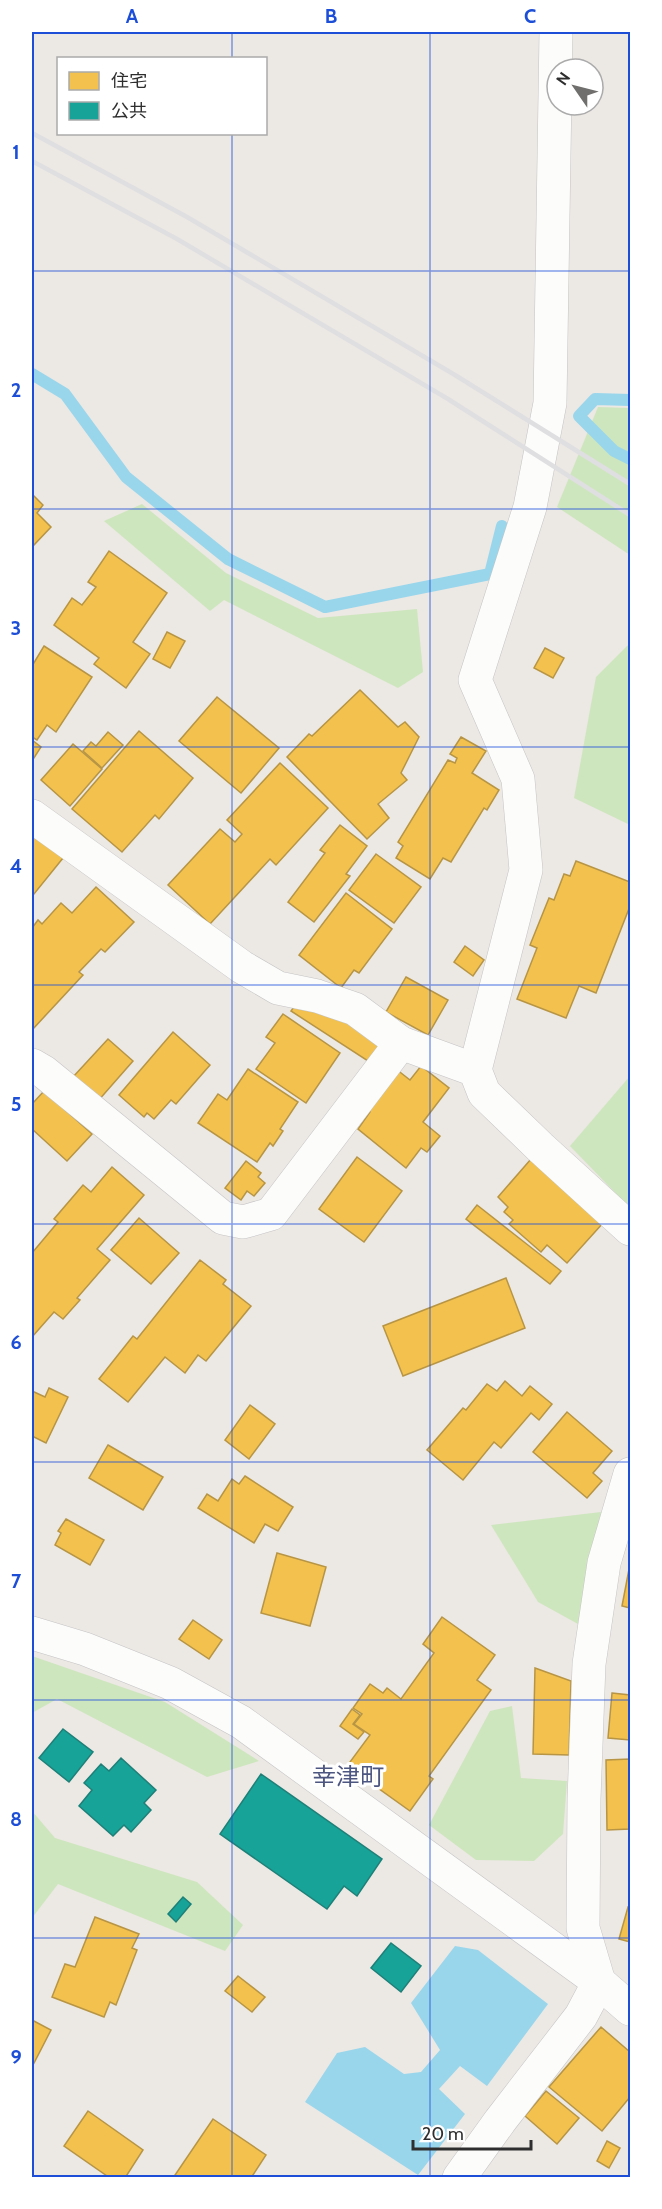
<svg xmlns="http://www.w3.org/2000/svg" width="662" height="2209" font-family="Cabin,'Noto Sans JP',sans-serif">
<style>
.green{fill:#cee6be}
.water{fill:#99d6ec}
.homes{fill:#f2c14e;stroke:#b79544;stroke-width:1.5}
.public{fill:#17a398;stroke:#1e8078;stroke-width:1.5}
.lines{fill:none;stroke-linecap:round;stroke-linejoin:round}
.stream{stroke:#99d6ec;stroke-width:12}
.minor-casing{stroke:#c5c4c5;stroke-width:34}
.tertiary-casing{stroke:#c5c4c5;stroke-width:34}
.minor{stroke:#fcfcfb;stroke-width:33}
.tertiary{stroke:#fcfcfb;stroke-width:33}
.rail{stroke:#dfdfe1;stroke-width:4.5}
.grid{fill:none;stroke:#1d4ed8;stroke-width:1.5;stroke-opacity:0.55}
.labels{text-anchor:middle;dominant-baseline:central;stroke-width:6;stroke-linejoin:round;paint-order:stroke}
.quarter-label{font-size:24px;fill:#4d5680;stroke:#fff}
.neatline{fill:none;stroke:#1d4ed8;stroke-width:2}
.grid-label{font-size:20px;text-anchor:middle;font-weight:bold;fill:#1d4ed8}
</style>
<rect width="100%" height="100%" fill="#ece8e4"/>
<!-- green -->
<g class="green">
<path d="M 598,407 L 630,408 L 630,555 L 557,507 Z"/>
<path d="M 142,504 L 226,573 L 318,618 L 417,609 L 423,672 L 398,688 L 224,600 L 210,611 L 104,521 Z"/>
<path d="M 630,643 L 630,825 L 574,798 L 596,677 Z"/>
<path d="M 630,1076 L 630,1208 L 570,1146 Z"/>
<path d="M 601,1512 L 578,1624 L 538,1602 L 491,1525 Z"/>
<path d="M 32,1656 L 165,1702 L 259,1761 L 207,1777 L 57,1699 L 32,1713 Z"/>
<path d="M 512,1706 L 521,1778 L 567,1781 L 563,1834 L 534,1861 L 476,1860 L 429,1825 L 490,1711 Z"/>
<path d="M 32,1811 L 55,1838 L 197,1882 L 243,1925 L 225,1951 L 58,1884 L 32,1918 Z"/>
</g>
<!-- water -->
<path class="water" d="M 455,1946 L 478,1950 L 548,2004 L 487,2086 L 460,2066 L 439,2089 L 465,2114 L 418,2175 L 305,2102 L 337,2053 L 365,2047 L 404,2074 L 421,2072 L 440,2050 L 411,2003 Z"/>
<!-- homes -->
<g class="homes">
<path d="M 32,494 L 43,505 L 37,513 L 51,527 L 32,547 Z"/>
<path d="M 109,551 L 167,593 L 133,642 L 150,654 L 126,688 L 94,664 L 99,658 L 54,625 L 72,598 L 82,605 L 96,587 L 88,582 Z"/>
<path d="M 167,632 L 185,641 L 170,668 L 153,659 Z"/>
<path d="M 44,646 L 92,677 L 56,732 L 47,725 L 37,740 L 32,737 L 32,666 Z"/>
<path d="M 545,648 L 564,658 L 553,678 L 534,668 Z"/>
<path d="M 360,690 L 398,727 L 405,722 L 419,737 L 401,773 L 407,780 L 378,804 L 389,818 L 367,839 L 287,757 L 309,734 L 312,736 Z"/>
<path d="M 217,697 L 279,748 L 241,793 L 179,741 Z"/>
<path d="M 139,731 L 193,778 L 159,819 L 155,815 L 122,852 L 72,809 Z"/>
<path d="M 108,732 L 123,745 L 102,768 L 83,751 L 91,742 L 96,746 Z"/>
<path d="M 461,737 L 486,751 L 472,773 L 499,790 L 487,810 L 484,808 L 451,862 L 443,858 L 430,879 L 396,858 L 403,846 L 398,842 L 448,760 L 455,763 L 457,758 L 450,754 Z"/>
<path d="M 32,740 L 41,747 L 32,761 Z"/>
<path d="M 73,744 L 102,769 L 70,806 L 41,780 Z"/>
<path d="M 280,763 L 328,808 L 276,865 L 270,859 L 210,924 L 168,885 L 220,829 L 235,842 L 242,834 L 227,820 Z"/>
<path d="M 340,825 L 367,846 L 346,874 L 350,876 L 314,922 L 288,902 L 325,853 L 320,850 Z"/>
<path d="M 32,833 L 63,858 L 34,894 L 32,892 Z"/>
<path d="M 376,854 L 421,887 L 394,923 L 349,890 Z"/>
<path d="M 576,861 L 630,882 L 630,906 L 596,993 L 579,986 L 566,1018 L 517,999 L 537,948 L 530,945 L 549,898 L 554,900 L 564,874 L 570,876 Z"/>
<path d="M 96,887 L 134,922 L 105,952 L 101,949 L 79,972 L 83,975 L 32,1030 L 32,928 L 38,920 L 42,924 L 61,903 L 72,913 Z"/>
<path d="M 346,893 L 392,929 L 359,973 L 354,970 L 341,988 L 299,955 Z"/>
<path d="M 465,946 L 484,960 L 473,976 L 454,962 Z"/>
<path d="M 406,977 L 448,1000 L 428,1035 L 386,1012 Z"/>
<path d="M 296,1004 L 342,1016 L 381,1043 L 368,1061 L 291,1011 Z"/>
<path d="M 283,1014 L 340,1053 L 306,1103 L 256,1069 L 275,1043 L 266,1037 Z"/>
<path d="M 173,1032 L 210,1065 L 176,1104 L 171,1100 L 154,1119 L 147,1113 L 144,1117 L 119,1095 Z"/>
<path d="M 108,1039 L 133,1061 L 98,1101 L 73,1077 Z"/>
<path d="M 421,1066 L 449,1088 L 423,1122 L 440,1136 L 427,1152 L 421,1148 L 406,1168 L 358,1129 L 370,1112 L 365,1108 L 396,1069 L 410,1080 Z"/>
<path d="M 248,1069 L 298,1102 L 280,1129 L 283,1131 L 273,1146 L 270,1143 L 257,1162 L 198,1123 L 218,1094 L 227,1100 Z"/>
<path d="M 44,1091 L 92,1134 L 67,1161 L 32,1129 L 32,1104 Z"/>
<path d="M 357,1157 L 402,1191 L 364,1242 L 319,1209 Z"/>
<path d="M 531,1159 L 603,1223 L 567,1263 L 547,1245 L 541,1252 L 509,1224 L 513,1220 L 504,1212 L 508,1207 L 498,1197 Z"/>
<path d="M 246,1161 L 261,1173 L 258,1177 L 265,1183 L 254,1196 L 247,1191 L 241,1200 L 225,1188 Z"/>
<path d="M 112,1167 L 144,1195 L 97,1249 L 110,1260 L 77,1298 L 80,1300 L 63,1319 L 54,1312 L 32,1337 L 32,1253 L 58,1222 L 54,1219 L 83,1185 L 91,1192 Z"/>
<path d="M 477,1205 L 561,1271 L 550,1284 L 466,1219 Z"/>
<path d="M 139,1218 L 179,1253 L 151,1284 L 111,1250 Z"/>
<path d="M 200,1260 L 226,1280 L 223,1284 L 251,1306 L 206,1361 L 198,1355 L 185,1373 L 165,1357 L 128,1402 L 99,1379 L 133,1336 L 137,1339 Z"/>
<path d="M 506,1278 L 525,1328 L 403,1376 L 383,1326 Z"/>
<path d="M 505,1381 L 522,1396 L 530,1386 L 552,1404 L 539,1420 L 531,1413 L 501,1448 L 494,1442 L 463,1480 L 427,1450 L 463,1408 L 466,1410 L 487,1384 L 497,1391 Z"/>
<path d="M 49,1388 L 68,1397 L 46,1443 L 32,1436 L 32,1391 L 45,1397 Z"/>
<path d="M 250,1405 L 275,1424 L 249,1459 L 225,1440 Z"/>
<path d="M 567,1412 L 612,1451 L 593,1473 L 602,1481 L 587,1498 L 533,1452 Z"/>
<path d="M 108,1445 L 163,1477 L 143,1510 L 89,1478 Z"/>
<path d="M 245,1476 L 293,1507 L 278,1531 L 265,1524 L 254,1543 L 198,1508 L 207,1494 L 218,1501 L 232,1479 L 239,1484 Z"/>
<path d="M 66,1519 L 104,1540 L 90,1565 L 55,1545 L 61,1533 L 58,1531 Z"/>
<path d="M 277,1553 L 326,1567 L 310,1626 L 261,1613 Z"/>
<path d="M 630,1564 L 630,1608 L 622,1606 Z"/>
<path d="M 442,1617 L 495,1655 L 477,1680 L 491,1690 L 429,1776 L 433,1779 L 410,1811 L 347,1766 L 370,1735 L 354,1724 L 362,1714 L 353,1708 L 370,1684 L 383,1693 L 387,1688 L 401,1699 L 434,1653 L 423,1644 Z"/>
<path d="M 193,1620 L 222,1640 L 209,1659 L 179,1639 Z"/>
<path d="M 535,1668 L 571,1681 L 569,1755 L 533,1754 Z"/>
<path d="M 612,1693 L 630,1695 L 630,1740 L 608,1738 Z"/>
<path d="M 352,1709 L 360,1715 L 353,1724 L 364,1732 L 358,1739 L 340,1726 Z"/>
<path d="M 630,1759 L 630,1829 L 607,1830 L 606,1760 Z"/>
<path d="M 628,1907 L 630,1908 L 630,1942 L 619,1939 Z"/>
<path d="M 95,1917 L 139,1934 L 132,1948 L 137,1950 L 116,2005 L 110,2002 L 104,2017 L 52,1997 L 65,1964 L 75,1967 Z"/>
<path d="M 238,1976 L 265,1997 L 252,2012 L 225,1991 Z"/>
<path d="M 32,2020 L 51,2030 L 32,2067 Z"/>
<path d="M 601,2027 L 630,2052 L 630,2097 L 602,2131 L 549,2087 Z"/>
<path d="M 546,2091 L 579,2118 L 557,2144 L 525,2116 Z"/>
<path d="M 88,2111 L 143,2150 L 125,2178 L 110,2178 L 64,2146 Z"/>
<path d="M 213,2119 L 266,2155 L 251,2178 L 173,2178 Z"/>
<path d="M 607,2141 L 620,2148 L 609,2168 L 597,2161 Z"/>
</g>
<!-- public -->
<g class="public">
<path d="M 63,1729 L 93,1752 L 69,1782 L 39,1758 Z"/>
<path d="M 121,1758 L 156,1790 L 144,1803 L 151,1810 L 131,1832 L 124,1825 L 113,1836 L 79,1806 L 92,1790 L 84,1783 L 101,1764 L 109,1771 Z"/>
<path d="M 261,1774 L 382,1859 L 357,1896 L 344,1886 L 327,1909 L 220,1834 Z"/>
<path d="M 183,1897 L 191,1904 L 176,1922 L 168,1914 Z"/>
<path d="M 391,1943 L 421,1966 L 401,1992 L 371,1968 Z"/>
</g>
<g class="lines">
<!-- stream -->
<g class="stream">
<path d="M 32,374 L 65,394 L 126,477 L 228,559 L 325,607 L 490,574 L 502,526"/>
<path d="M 630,400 L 595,399 L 579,416 L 614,451 L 630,459"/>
</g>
<!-- minor casing -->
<g class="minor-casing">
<g id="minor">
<path d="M 32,816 L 242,967 L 278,988 L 317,996 L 355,1009 L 401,1043 L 475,1070 L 484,1093 L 540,1147 L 630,1229"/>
<path d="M 32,1065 L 44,1072 L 223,1218 L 243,1222 L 271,1214 L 401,1043"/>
<path d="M 475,1070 L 526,870 L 518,779 L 475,680 L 530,507 L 550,403 L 556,32"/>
<path d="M 459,2178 L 500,2121 L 581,2016 L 599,1982 L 583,1928 L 584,1799 L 589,1664 L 604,1563 L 630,1474"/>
</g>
</g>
<!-- tertiary casing -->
<g class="tertiary-casing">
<path id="tertiary" d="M 32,1633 L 85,1649 L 170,1683 L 241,1722 L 599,1982 L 630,2009"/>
</g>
<!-- minor -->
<use href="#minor" class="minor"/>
<!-- tertiary -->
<use href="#tertiary" class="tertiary"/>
<!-- rail -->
<g class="rail">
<path d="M 32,133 L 187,217 L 455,375 L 630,484"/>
<path d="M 32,161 L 177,239 L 448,399 L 630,515"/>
</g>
</g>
<!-- grid -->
<path class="grid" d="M 232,32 L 232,58M 430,32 L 430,2178M 232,134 L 232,2178M 32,271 L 630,271M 32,509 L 630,509M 32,747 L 630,747M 32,985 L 630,985M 32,1224 L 630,1224M 32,1462 L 630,1462M 32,1700 L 630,1700M 32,1938 L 630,1938"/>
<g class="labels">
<!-- quarter labels -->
<g class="quarter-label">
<text x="348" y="1776">幸津町</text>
</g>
</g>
<!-- border -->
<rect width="662" height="2209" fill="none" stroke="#ffffff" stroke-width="66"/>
<!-- legend -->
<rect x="57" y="57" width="210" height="78" fill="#ffffff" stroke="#ababab" stroke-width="1.5"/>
<rect x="69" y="72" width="30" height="18" fill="#f2c14e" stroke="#ababab" stroke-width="1.5"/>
<text x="111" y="87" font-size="18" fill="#2e2e2e">住宅</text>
<rect x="69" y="102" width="30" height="18" fill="#17a398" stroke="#ababab" stroke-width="1.5"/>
<text x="111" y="117" font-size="18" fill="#2e2e2e">公共</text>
<!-- north arrow -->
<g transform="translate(575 87) rotate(305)"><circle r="28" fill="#ffffff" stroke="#ababab" stroke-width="1.5"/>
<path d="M0-4.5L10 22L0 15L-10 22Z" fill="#706f6e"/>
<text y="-9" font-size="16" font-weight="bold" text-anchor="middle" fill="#2e2e2e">N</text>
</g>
<!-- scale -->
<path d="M413 2140v9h118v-9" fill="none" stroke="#2e2e2e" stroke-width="3"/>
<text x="422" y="2140" font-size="18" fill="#2e2e2e" stroke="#ffffff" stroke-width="4.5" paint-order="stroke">20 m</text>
<rect x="33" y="33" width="596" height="2143" class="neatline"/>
<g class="grid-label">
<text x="132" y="23">A</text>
<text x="331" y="23">B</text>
<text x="530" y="23">C</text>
<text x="16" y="159">1</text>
<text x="16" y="397">2</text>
<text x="16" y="635">3</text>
<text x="16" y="873">4</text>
<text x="16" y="1111">5</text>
<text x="16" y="1349">6</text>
<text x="16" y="1588">7</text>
<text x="16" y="1826">8</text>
<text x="16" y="2064">9</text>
</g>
</svg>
